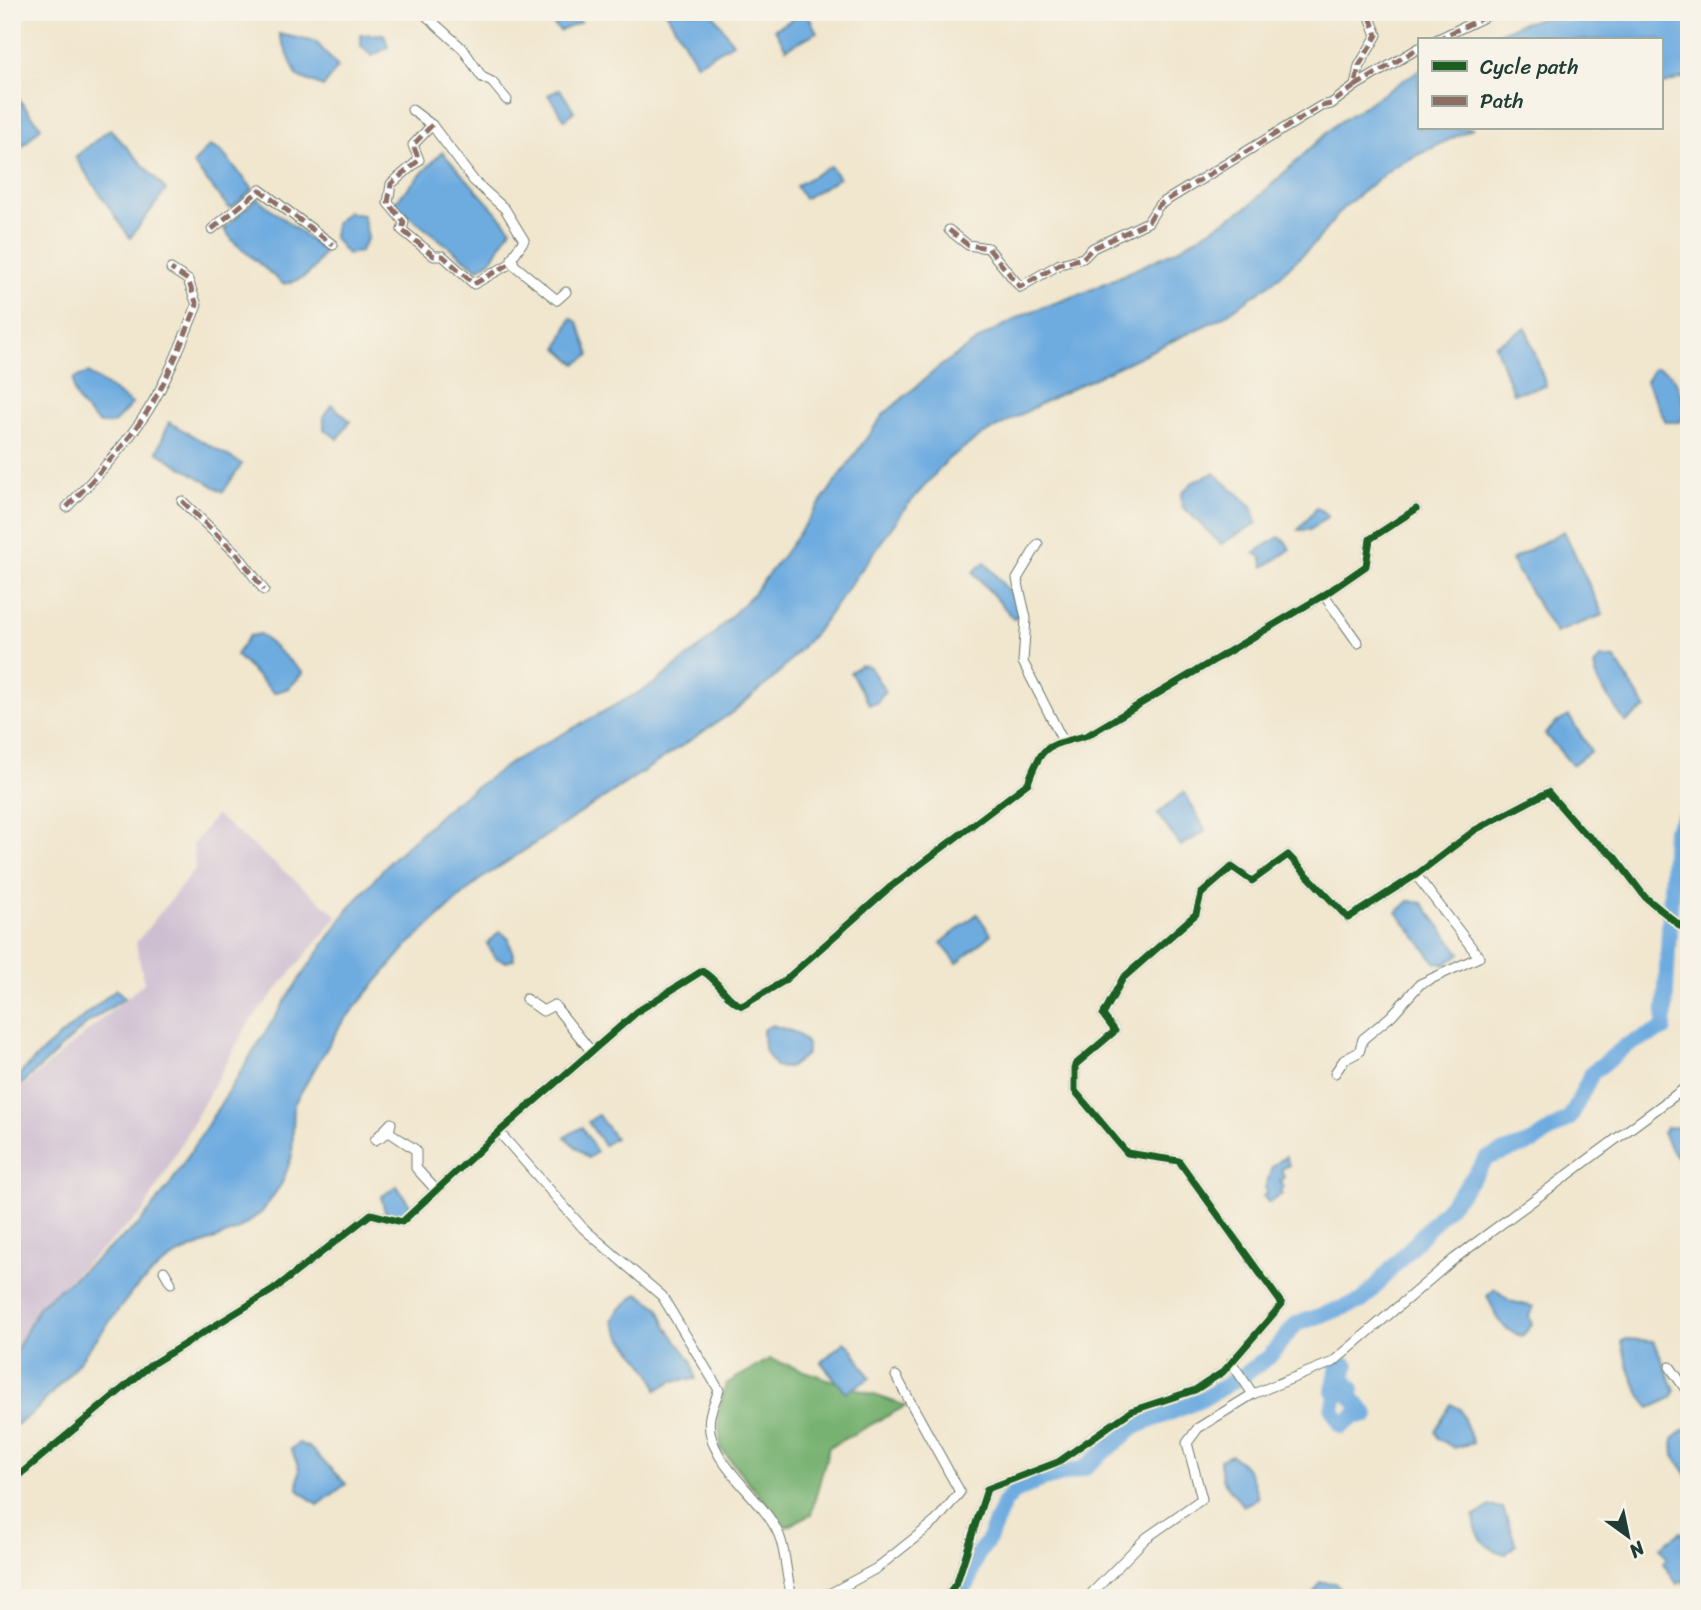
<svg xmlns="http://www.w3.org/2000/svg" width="1701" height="1610" font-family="Sriracha,sans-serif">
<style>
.industrial{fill:#cebed1}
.forest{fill:#78b272;stroke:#4c7853;stroke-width:2}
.water{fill:#6eace0;stroke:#46748a;stroke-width:2}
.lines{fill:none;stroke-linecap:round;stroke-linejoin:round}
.river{stroke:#6eace0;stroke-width:16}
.minor-casing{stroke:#68786a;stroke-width:11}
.minor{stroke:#fff;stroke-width:9}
.quiet{stroke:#8d6e63;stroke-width:5;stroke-dasharray:10 5;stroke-linecap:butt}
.cycleway-casing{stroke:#f7f3e8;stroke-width:11}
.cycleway{stroke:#1b5e20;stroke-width:7}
</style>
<rect width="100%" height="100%" fill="#f7f3e8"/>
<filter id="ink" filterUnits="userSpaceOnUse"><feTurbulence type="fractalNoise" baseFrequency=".0143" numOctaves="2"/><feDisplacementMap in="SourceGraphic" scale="14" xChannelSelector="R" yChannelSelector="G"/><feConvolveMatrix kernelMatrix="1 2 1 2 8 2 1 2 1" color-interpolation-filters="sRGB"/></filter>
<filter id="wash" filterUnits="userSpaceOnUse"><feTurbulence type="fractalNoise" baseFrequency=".00686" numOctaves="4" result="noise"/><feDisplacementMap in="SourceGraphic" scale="28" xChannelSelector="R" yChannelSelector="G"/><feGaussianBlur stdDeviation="1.57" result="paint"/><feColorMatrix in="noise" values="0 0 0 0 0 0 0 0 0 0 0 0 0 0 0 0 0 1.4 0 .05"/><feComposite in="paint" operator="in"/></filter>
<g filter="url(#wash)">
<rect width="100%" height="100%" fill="#f1e6ce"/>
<!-- industrial -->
<path class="industrial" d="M 216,815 L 338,916 L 248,1024 L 143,1212 L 39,1306 L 18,1348 L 12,1352 L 12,1096 L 144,983 L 136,943 L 195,869 L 193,844 Z"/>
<!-- forest -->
<path class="forest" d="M 770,1359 L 906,1406 L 829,1447 L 811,1514 L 786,1527 L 721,1449 L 718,1412 L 726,1384 Z"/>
<!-- water -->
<g class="water">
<path d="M 540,12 L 571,12 L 581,22 L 560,31 Z"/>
<path d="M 666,12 L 712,12 L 733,43 L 697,64 Z"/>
<path d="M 806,12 L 817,32 L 786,49 L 775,29 Z"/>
<path d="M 1566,12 L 1689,12 L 1689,76 L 1661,85 L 1661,40 L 1482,40 L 1519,24 Z"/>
<path d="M 279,34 L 316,42 L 338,67 L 323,87 L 297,76 Z"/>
<path d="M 384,34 L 388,47 L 372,56 L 361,46 L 361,35 Z"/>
<path d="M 1419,70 L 1419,128 L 1473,128 L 1393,167 L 1343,208 L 1316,242 L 1273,282 L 1221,318 L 1048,400 L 984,434 L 948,459 L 907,506 L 820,627 L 774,678 L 733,712 L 478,881 L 406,947 L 341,1024 L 294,1104 L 292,1156 L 282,1183 L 262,1212 L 237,1230 L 179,1254 L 160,1266 L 133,1291 L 67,1377 L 33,1413 L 12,1428 L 12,1352 L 18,1348 L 39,1306 L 139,1224 L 169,1186 L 294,987 L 347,911 L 391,860 L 452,804 L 513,761 L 654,684 L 704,644 L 751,596 L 784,554 L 883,415 L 939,367 L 984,336 L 1027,313 L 1086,292 L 1175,251 L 1250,205 L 1335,125 Z"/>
<path d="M 560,89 L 574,111 L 565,120 L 548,95 Z"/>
<path d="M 12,91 L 41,127 L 23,146 L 12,139 Z"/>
<path d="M 110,129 L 166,190 L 130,238 L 75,157 Z"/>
<path d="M 209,146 L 220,150 L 253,189 L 233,207 L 229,208 L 193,164 Z"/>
<path d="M 442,152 L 511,228 L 493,258 L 478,269 L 393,204 Z"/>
<path d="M 830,166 L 839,178 L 804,199 L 796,186 Z"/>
<path d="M 257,198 L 324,251 C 314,272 306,280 283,284 L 234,242 L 224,229 Z"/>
<path d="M 347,212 L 363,215 L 368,237 L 360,252 L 347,254 L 334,238 L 335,224 Z"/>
<path d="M 571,318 L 578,323 L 590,355 L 576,364 L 558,348 Z"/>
<path d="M 1526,328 L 1546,386 L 1513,393 L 1495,345 Z"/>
<path d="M 1654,368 C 1677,367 1680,394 1687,412 L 1679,422 L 1666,422 L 1646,381 Z"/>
<path d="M 88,373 L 132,404 L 113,424 L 100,424 C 87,413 69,397 74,378 Z"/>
<path d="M 332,405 L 350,421 L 338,439 L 324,429 L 324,415 Z"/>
<path d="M 169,422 L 242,464 L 223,492 L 157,452 Z"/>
<path d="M 1214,473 L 1252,506 L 1257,523 L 1221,544 L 1182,506 L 1181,494 L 1193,482 Z"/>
<path d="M 1317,507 L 1328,516 L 1310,530 L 1298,530 Z"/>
<path d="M 1564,531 L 1603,615 L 1555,633 L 1511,560 Z"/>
<path d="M 1279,537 L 1286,542 L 1290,550 L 1264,567 L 1261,557 L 1254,553 Z"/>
<path d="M 985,562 L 1019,604 L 1020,613 L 1014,619 L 973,572 Z"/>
<path d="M 260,634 L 303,673 L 289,688 L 274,693 L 236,655 L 249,636 Z"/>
<path d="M 1600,658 L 1615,659 L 1646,708 L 1625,722 L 1598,682 L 1594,666 Z"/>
<path d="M 860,665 L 869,666 L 885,691 L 877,703 L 869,704 L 850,672 Z"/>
<path d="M 1569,716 L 1591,751 L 1572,765 L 1545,734 L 1556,723 Z"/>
<path d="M 1184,792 L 1206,831 L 1181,846 L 1157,814 Z"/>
<path d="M 1409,901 L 1422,903 L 1460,953 L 1445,965 L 1435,962 L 1397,912 Z"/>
<path d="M 977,914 L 991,934 L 957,963 L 941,943 Z"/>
<path d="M 500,931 L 509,939 L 514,959 L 507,962 L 496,958 L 487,944 Z"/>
<path d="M 116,989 L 125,998 L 90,1021 L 19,1087 L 12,1082 L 45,1049 Z"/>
<path d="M 772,1025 L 797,1033 L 807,1044 L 807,1054 L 789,1068 L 776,1067 L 764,1049 L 763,1030 Z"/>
<path d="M 598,1115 L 615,1138 L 604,1145 L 588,1122 Z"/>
<path d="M 582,1127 L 597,1152 L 588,1158 L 565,1137 Z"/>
<path d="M 1675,1127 L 1689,1131 L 1689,1155 L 1679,1158 L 1671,1150 L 1663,1133 L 1666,1128 Z"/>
<path d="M 1286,1156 L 1289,1165 L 1281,1169 L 1284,1177 L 1280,1181 L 1284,1187 L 1280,1190 L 1282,1194 L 1269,1203 L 1263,1196 L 1267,1192 L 1265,1188 L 1272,1167 Z"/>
<path d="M 397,1186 L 411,1207 L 402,1217 L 385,1212 L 381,1197 Z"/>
<path d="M 1495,1289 L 1510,1301 L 1534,1307 L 1529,1315 L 1532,1325 L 1522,1336 C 1500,1330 1496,1314 1487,1296 Z"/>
<path d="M 638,1293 L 658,1307 L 667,1327 L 692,1362 L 696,1379 L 672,1381 L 657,1390 C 652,1363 621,1346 613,1320 L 618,1311 Z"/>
<path d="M 1627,1339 L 1654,1341 L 1675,1390 L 1672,1398 L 1650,1408 C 1637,1396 1624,1358 1622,1341 Z"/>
<path d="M 844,1342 L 851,1347 L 870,1378 L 846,1393 L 821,1362 Z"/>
<path d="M 1451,1404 L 1460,1409 L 1473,1443 L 1454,1448 L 1438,1438 L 1435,1431 Z"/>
<path d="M 1689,1426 L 1689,1478 L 1674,1456 L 1673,1439 Z"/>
<path d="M 299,1443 L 310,1448 L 346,1484 L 318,1505 L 298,1490 L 299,1468 L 291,1449 Z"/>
<path d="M 1231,1455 C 1249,1464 1253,1479 1258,1498 L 1243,1506 L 1222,1479 L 1220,1460 Z"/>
<path d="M 1490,1506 L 1503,1508 L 1516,1545 L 1506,1554 C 1485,1549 1476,1537 1474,1517 Z"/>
<path d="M 1681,1532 L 1689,1542 L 1687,1587 L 1683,1581 L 1677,1584 L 1663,1563 L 1667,1558 L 1660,1547 Z"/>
<path d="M 1321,1582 L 1335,1583 L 1348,1598 L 1310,1598 Z"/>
</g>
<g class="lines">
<!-- river -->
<g class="river">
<path d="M 1338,1366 L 1347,1366 L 1343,1378 L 1352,1389 L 1350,1396 L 1367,1415 L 1354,1416 L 1342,1426 L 1332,1409 L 1338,1393 L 1333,1391 Z"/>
<path d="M 955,1598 L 968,1583 L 976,1557 L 989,1539 L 1004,1503 L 1014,1492 L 1041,1480 L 1084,1468 L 1135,1427 L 1203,1399 L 1245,1374 L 1269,1357 L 1296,1324 L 1362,1301 L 1464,1189 L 1487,1158 L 1533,1142 L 1570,1118 L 1592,1073 L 1627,1045 L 1664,1029 L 1674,832 L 1689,811"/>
</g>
</g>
</g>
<g filter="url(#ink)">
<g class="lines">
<!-- minor casing -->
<g class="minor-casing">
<g id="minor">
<path d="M 422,12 L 463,49 L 482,77 L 492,82 L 507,100"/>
<path d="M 1436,40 L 1495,12"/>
<path d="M 1355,86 L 1419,48"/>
<path d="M 412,110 L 432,125 L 474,181 L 505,209 L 524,240 L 512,258 L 514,265 L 557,300 L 566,292"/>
<path d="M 432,125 L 413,145 L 419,160 L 391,184 L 388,203 L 404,222 L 402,230 L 434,256 L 443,256 L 474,284 L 513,262"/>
<path d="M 212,229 L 260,190 L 333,245"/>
<path d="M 949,230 L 968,245 L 988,248 L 1020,287 L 1060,264 L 1083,258 L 1093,248 L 1148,222 L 1159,205 L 1321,106 L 1331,104 L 1355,86 L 1359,66 L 1377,35 L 1368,12"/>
<path d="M 182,501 L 238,555 L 264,590"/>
<path d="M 67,507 C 95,478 124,447 147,412 C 168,379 182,342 197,305 L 188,280 L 171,269"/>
<path d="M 1038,544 L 1017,579 L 1026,618 L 1023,662 L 1063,741"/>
<path d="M 1324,595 L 1358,643"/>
<path d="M 1689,951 L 1689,953"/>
<path d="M 526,999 L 543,1011 L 554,1005 L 591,1051"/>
<path d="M 1335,1073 L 1344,1060 L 1359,1052 L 1363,1039 L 1391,1016 L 1420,984 L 1479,957 L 1416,875"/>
<path d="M 389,1132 L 391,1123 L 375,1140 L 389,1132 L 416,1150 L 416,1168 L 436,1190"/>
<path d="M 499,1132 L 583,1228 L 662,1296 L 719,1390 C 716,1399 712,1407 710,1416 C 702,1460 763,1496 779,1535 C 787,1554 785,1578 793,1598"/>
<path d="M 164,1271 L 171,1283"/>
<path d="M 1231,1362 L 1253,1394"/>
<path d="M 1670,1367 L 1689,1394"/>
<path d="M 12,1481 L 152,1364 L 273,1290 L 371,1214 L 402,1222 L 499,1132 L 638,1011 L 702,971 C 719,980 726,1000 742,1006 L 784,981 L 889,888 L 1028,783 C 1043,741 1048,747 1088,735 L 1324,595 L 1366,566 L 1370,539 L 1416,509"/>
<path d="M 822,1598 L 877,1568 L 936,1521 L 960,1492 L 896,1376"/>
<path d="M 945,1598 L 957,1582 L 987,1489 L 1058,1462 L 1131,1411 L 1195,1390 L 1223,1372 L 1282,1304 L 1179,1161 L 1127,1153 L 1075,1091 L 1075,1065 L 1115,1031 L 1103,1015 L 1123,978 L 1196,914 L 1201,894 L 1232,867 L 1252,881 L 1288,855 L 1348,918 L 1416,875 L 1475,830 L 1548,792 L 1582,831 L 1614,856 L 1645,897 L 1689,933"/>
<path d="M 1087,1598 L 1146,1538 L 1202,1499 L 1187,1443 L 1198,1428 L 1253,1394 L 1333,1362 L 1454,1259 L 1689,1085"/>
</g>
</g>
<!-- minor -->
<use href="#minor" class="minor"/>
<!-- quiet -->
<g class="quiet">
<path d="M 1436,40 L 1495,12"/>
<path d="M 1355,86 L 1419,48"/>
<path d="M 432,125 L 413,145 L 419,160 L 391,184 L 388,203 L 404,222 L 402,230 L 434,256 L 443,256 L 474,284 L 513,262"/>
<path d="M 212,229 L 260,190 L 333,245"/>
<path d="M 949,230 L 968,245 L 988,248 L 1020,287 L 1060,264 L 1083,258 L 1093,248 L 1148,222 L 1159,205 L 1321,106 L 1331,104 L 1355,86 L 1359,66 L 1377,35 L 1368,12"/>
<path d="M 182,501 L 238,555 L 264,590"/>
<path d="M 67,507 C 95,478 124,447 147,412 C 168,379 182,342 197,305 L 188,280 L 171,269"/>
</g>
<!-- cycleway casing -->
<g class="cycleway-casing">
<g id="cycleway">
<path d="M 12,1481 L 152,1364 L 273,1290 L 371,1214 L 402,1222 L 499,1132 L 638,1011 L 702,971 C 719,980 726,1000 742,1006 L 784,981 L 889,888 L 1028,783 C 1043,741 1048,747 1088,735 L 1324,595 L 1366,566 L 1370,539 L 1416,509"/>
<path d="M 945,1598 L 957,1582 L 987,1489 L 1058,1462 L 1131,1411 L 1195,1390 L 1223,1372 L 1282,1304 L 1179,1161 L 1127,1153 L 1075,1091 L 1075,1065 L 1115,1031 L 1103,1015 L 1123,978 L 1196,914 L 1201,894 L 1232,867 L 1252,881 L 1288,855 L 1348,918 L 1416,875 L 1475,830 L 1548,792 L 1582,831 L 1614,856 L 1645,897 L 1689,933"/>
</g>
</g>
<!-- cycleway -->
<use href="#cycleway" class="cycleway"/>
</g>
</g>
<!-- margin -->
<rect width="1701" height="1610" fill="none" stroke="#f7f3e8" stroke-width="42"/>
<!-- legend -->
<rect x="1418" y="38" width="245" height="91" fill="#f7f3e8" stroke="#a1aaa0" stroke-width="2"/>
<rect x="1432" y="61" width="35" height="10" fill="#1b5e20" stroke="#a1aaa0" stroke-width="2"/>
<text x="1480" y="74" font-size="21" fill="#1f3d34">Cycle path</text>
<rect x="1432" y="96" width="35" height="10" fill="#8d6e63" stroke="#a1aaa0" stroke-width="2"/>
<text x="1480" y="108" font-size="21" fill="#1f3d34">Path</text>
<!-- north arrow -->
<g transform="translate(1628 1536) rotate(147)" stroke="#f7f3e8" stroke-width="5" paint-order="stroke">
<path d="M0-5L12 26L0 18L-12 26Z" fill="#1f3d34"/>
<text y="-10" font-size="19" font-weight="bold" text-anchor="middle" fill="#1f3d34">N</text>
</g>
</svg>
